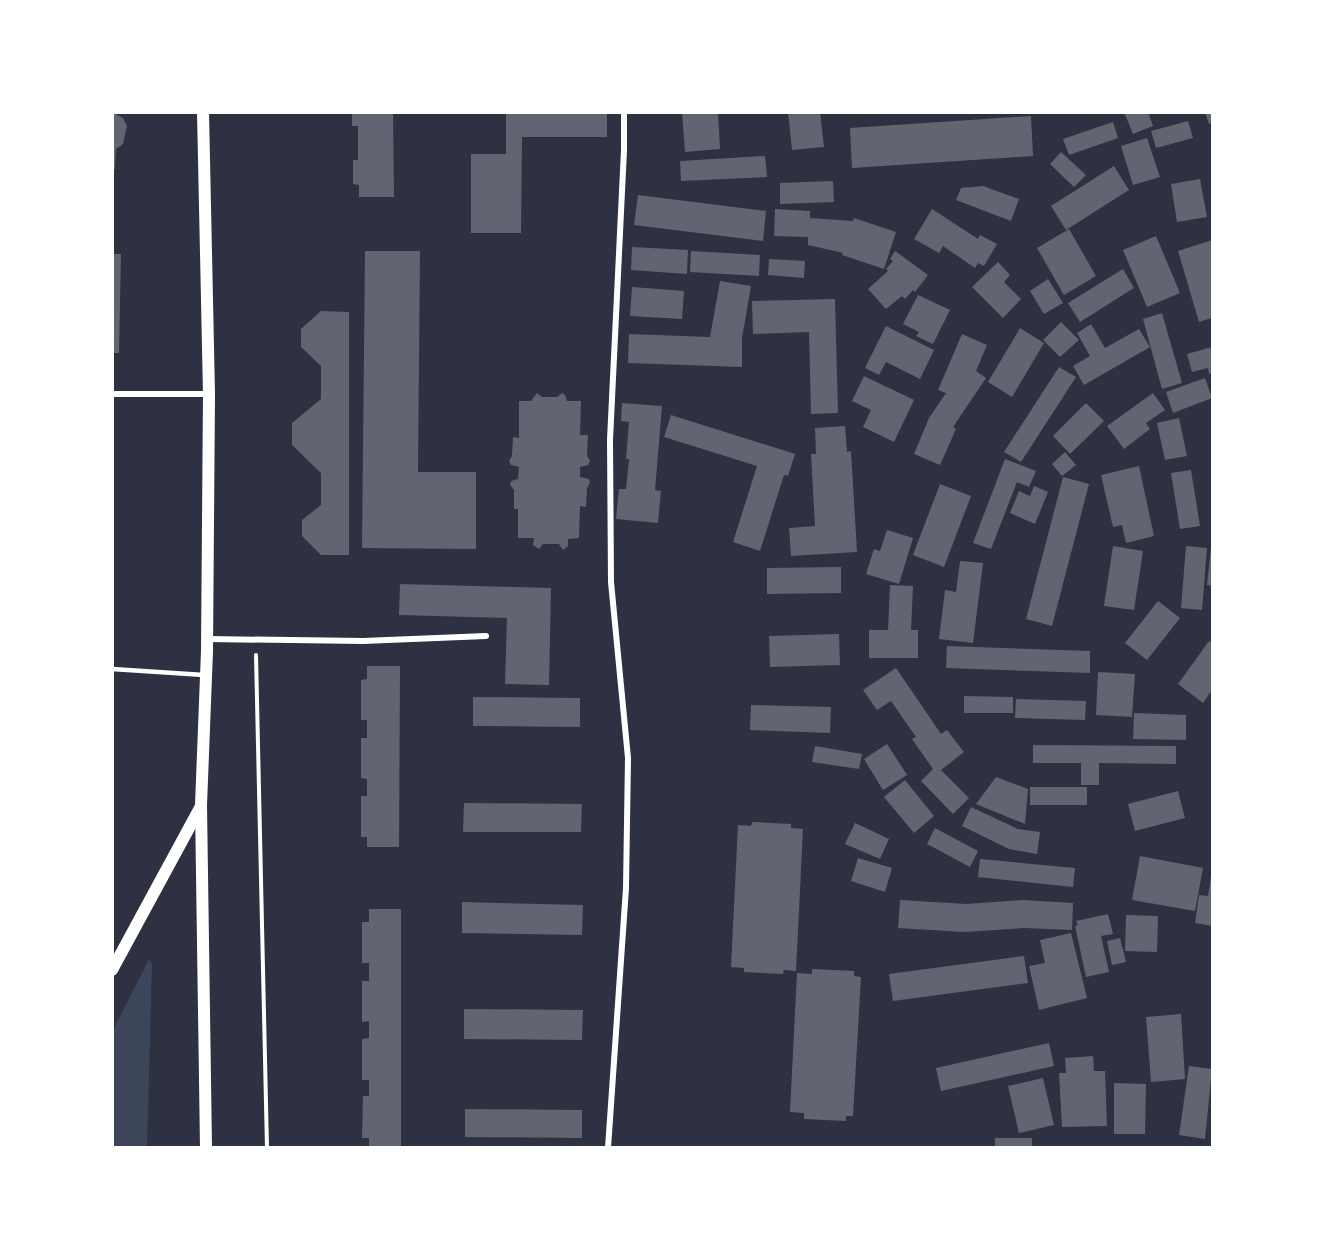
<svg xmlns="http://www.w3.org/2000/svg" width="1325" height="1260" font-family="'Public Sans',sans-serif">
<style>
.green{fill:#3c4559}
.building{fill:#626471}
.lines{fill:none;stroke-linecap:round;stroke-linejoin:round}
.path{stroke:#fff;stroke-width:4}
.service{stroke:#fff;stroke-width:4.5}
.minor{stroke:#fff;stroke-width:6}
.secondary{stroke:#fff;stroke-width:12}
</style>
<rect width="100%" height="100%" fill="#2d3142"/>
<!-- green -->
<path class="green" d="M 149,959 L 152,965 L 147,1147 L 113,1147 L 113,1030 Z"/>
<!-- building -->
<g class="building">
<path d="M 112,112 L 123,118 L 127,126 L 123,144 L 116,149 L 115,169 L 112,169 Z"/>
<path d="M 352,112 L 393,112 L 394,197 L 359,197 L 359,185 L 353,184 L 353,160 L 358,160 L 358,126 L 352,126 Z"/>
<path d="M 506,112 L 607,112 L 607,137 L 522,137 L 521,233 L 471,233 L 471,154 L 506,154 Z"/>
<path d="M 682,112 L 718,112 L 720,149 L 685,152 Z"/>
<path d="M 788,112 L 820,112 L 824,147 L 792,150 Z"/>
<path d="M 1124,112 L 1148,112 L 1153,126 L 1133,134 Z"/>
<path d="M 1205,112 L 1212,112 L 1212,123 L 1209,124 Z"/>
<path d="M 1031,116 L 1033,156 L 852,168 L 850,128 Z"/>
<path d="M 1188,121 L 1193,138 L 1156,148 L 1151,131 Z"/>
<path d="M 1113,122 L 1118,138 L 1069,155 L 1063,139 Z"/>
<path d="M 1147,138 L 1160,177 L 1133,185 L 1121,146 Z"/>
<path d="M 1061,152 L 1086,175 L 1074,187 L 1050,164 Z"/>
<path d="M 765,156 L 767,177 L 681,181 L 680,161 Z"/>
<path d="M 1114,166 L 1129,190 L 1066,230 L 1051,206 Z"/>
<path d="M 1200,179 L 1207,217 L 1177,222 L 1171,184 Z"/>
<path d="M 833,181 L 834,202 L 780,204 L 780,183 Z"/>
<path d="M 983,186 L 1019,199 L 1011,221 L 956,200 L 961,188 Z"/>
<path d="M 638,195 L 766,211 L 763,241 L 634,225 Z"/>
<path d="M 775,209 L 810,211 L 810,218 L 853,221 L 854,218 L 896,232 L 884,269 L 842,255 L 843,253 L 808,245 L 808,237 L 774,236 Z"/>
<path d="M 932,209 L 978,239 L 980,235 L 997,244 L 984,266 L 978,263 L 975,268 L 943,246 L 939,253 L 914,239 Z"/>
<path d="M 1069,229 L 1096,276 L 1064,295 L 1037,248 Z"/>
<path d="M 1156,236 L 1180,293 L 1147,307 L 1123,250 Z"/>
<path d="M 1212,240 L 1212,318 L 1199,322 L 1178,251 Z"/>
<path d="M 632,247 L 688,250 L 687,274 L 631,270 Z"/>
<path d="M 365,251 L 420,251 L 418,472 L 476,472 L 476,549 L 362,548 Z"/>
<path d="M 691,251 L 760,255 L 759,276 L 690,272 Z"/>
<path d="M 895,251 L 928,275 L 915,292 L 913,290 L 905,299 L 902,296 L 886,309 L 868,289 L 888,271 L 886,269 L 893,261 L 890,259 Z"/>
<path d="M 112,254 L 121,254 L 119,353 L 112,353 Z"/>
<path d="M 769,259 L 805,261 L 804,278 L 768,275 Z"/>
<path d="M 998,262 L 1010,275 L 1004,282 L 1021,299 L 1003,318 L 972,287 Z"/>
<path d="M 1123,269 L 1134,288 L 1080,322 L 1068,303 Z"/>
<path d="M 1048,279 L 1063,303 L 1044,314 L 1030,291 Z"/>
<path d="M 720,281 L 751,286 L 742,338 L 742,367 L 628,363 L 629,334 L 710,337 Z"/>
<path d="M 632,287 L 684,291 L 682,319 L 630,316 Z"/>
<path d="M 918,295 L 950,310 L 933,344 L 916,336 L 919,332 L 903,324 Z"/>
<path d="M 835,299 L 838,413 L 811,414 L 809,332 L 753,334 L 752,301 Z"/>
<path d="M 321,311 L 349,312 L 349,555 L 321,555 L 302,536 L 302,520 L 321,505 L 321,473 L 292,445 L 292,423 L 321,399 L 321,366 L 301,347 L 301,329 Z"/>
<path d="M 1162,313 L 1182,383 L 1162,389 L 1143,319 Z"/>
<path d="M 1061,322 L 1079,340 L 1060,357 L 1043,340 Z"/>
<path d="M 1091,324 L 1105,348 L 1139,329 L 1150,347 L 1084,385 L 1073,366 L 1090,356 L 1077,333 Z"/>
<path d="M 886,326 L 934,350 L 920,379 L 886,362 L 879,375 L 865,368 Z"/>
<path d="M 1020,328 L 1044,343 L 1012,397 L 988,382 Z"/>
<path d="M 962,334 L 987,345 L 976,371 L 986,378 L 953,427 L 956,429 L 940,465 L 914,454 L 929,418 L 946,393 L 938,390 Z"/>
<path d="M 1212,347 L 1212,373 L 1209,374 L 1208,368 L 1192,372 L 1187,354 Z"/>
<path d="M 1059,367 L 1076,377 L 1021,462 L 1004,452 Z"/>
<path d="M 864,376 L 914,400 L 894,442 L 863,427 L 871,410 L 852,401 Z"/>
<path d="M 1205,378 L 1212,398 L 1173,413 L 1166,392 Z"/>
<path d="M 537,393 L 542,397 L 557,397 L 562,393 L 565,395 L 567,401 L 581,401 L 580,435 L 588,435 L 587,456 L 590,461 L 588,465 L 580,467 L 580,477 L 589,479 L 590,483 L 587,488 L 586,507 L 580,506 L 579,538 L 568,539 L 568,546 L 563,550 L 559,544 L 543,544 L 539,549 L 533,545 L 534,538 L 518,538 L 518,509 L 514,509 L 514,490 L 510,485 L 511,481 L 518,479 L 519,467 L 511,465 L 509,461 L 512,456 L 513,437 L 519,438 L 519,401 L 531,401 Z"/>
<path d="M 1153,393 L 1165,410 L 1146,423 L 1150,429 L 1124,449 L 1107,426 Z"/>
<path d="M 622,403 L 662,406 L 655,490 L 661,491 L 658,523 L 616,519 L 619,489 L 626,489 L 629,459 L 626,459 L 629,422 L 621,421 Z"/>
<path d="M 1086,403 L 1104,421 L 1070,454 L 1053,436 Z"/>
<path d="M 671,415 L 795,454 L 788,476 L 784,475 L 760,551 L 733,542 L 757,466 L 664,437 Z"/>
<path d="M 1179,418 L 1187,456 L 1165,460 L 1157,423 Z"/>
<path d="M 845,426 L 847,452 L 851,451 L 857,552 L 791,556 L 789,528 L 815,526 L 811,454 L 816,454 L 815,428 Z"/>
<path d="M 1065,452 L 1076,465 L 1062,476 L 1052,464 Z"/>
<path d="M 1005,459 L 1036,471 L 1029,487 L 1017,482 L 991,549 L 973,543 Z"/>
<path d="M 1139,466 L 1154,536 L 1126,543 L 1122,525 L 1113,527 L 1101,475 Z"/>
<path d="M 1191,470 L 1200,526 L 1180,529 L 1171,473 Z"/>
<path d="M 1063,477 L 1089,484 L 1052,626 L 1026,619 Z"/>
<path d="M 940,484 L 971,496 L 944,567 L 913,555 Z"/>
<path d="M 1034,486 L 1048,492 L 1035,524 L 1010,513 L 1019,491 L 1030,496 Z"/>
<path d="M 887,530 L 913,538 L 899,584 L 866,574 L 874,549 L 880,551 Z"/>
<path d="M 1113,546 L 1143,551 L 1134,610 L 1104,606 Z"/>
<path d="M 1186,546 L 1207,548 L 1202,610 L 1181,608 Z"/>
<path d="M 1211,547 L 1212,547 L 1212,586 L 1207,585 Z"/>
<path d="M 960,561 L 983,563 L 973,643 L 939,639 L 945,590 L 956,592 Z"/>
<path d="M 841,567 L 841,593 L 767,594 L 767,568 Z"/>
<path d="M 400,584 L 551,588 L 549,685 L 505,684 L 507,618 L 399,615 Z"/>
<path d="M 890,585 L 913,586 L 911,630 L 918,630 L 918,658 L 869,658 L 869,630 L 888,630 Z"/>
<path d="M 1158,601 L 1180,618 L 1147,660 L 1125,643 Z"/>
<path d="M 839,634 L 840,665 L 770,667 L 769,636 Z"/>
<path d="M 1209,641 L 1212,643 L 1212,690 L 1203,703 L 1178,684 Z"/>
<path d="M 947,646 L 1090,651 L 1090,673 L 946,668 Z"/>
<path d="M 367,666 L 400,666 L 399,847 L 367,847 L 367,837 L 361,837 L 361,796 L 367,796 L 367,779 L 361,778 L 361,738 L 367,738 L 367,720 L 361,720 L 361,680 L 367,679 Z"/>
<path d="M 896,668 L 941,734 L 947,730 L 964,752 L 941,770 L 969,798 L 953,814 L 921,781 L 933,769 L 912,739 L 916,737 L 891,701 L 877,710 L 863,690 Z"/>
<path d="M 1098,672 L 1135,674 L 1132,717 L 1096,715 Z"/>
<path d="M 964,696 L 1013,697 L 1013,713 L 964,713 Z"/>
<path d="M 473,697 L 580,698 L 580,727 L 473,726 Z"/>
<path d="M 1016,699 L 1086,701 L 1085,720 L 1015,718 Z"/>
<path d="M 751,705 L 831,707 L 830,733 L 750,730 Z"/>
<path d="M 1134,713 L 1186,715 L 1186,740 L 1133,739 Z"/>
<path d="M 887,744 L 907,775 L 883,790 L 864,759 Z"/>
<path d="M 1033,745 L 1176,746 L 1176,764 L 1099,763 L 1099,785 L 1081,785 L 1081,763 L 1033,763 Z"/>
<path d="M 815,746 L 862,754 L 859,769 L 812,762 Z"/>
<path d="M 996,777 L 1028,789 L 1025,824 L 976,804 Z"/>
<path d="M 905,780 L 934,816 L 914,833 L 884,797 Z"/>
<rect x="1030" y="787" width="57" height="18"/>
<path d="M 1178,791 L 1185,818 L 1135,831 L 1128,804 Z"/>
<path d="M 464,803 L 582,804 L 581,832 L 463,832 Z"/>
<path d="M 971,807 L 1018,829 L 1040,832 L 1037,854 L 1009,849 L 962,826 Z"/>
<path d="M 752,822 L 791,824 L 791,828 L 803,829 L 796,971 L 784,970 L 783,974 L 744,972 L 744,968 L 731,967 L 738,825 L 751,826 Z"/>
<path d="M 855,823 L 889,839 L 880,859 L 845,844 Z"/>
<path d="M 935,828 L 978,851 L 970,867 L 927,844 Z"/>
<path d="M 1140,856 L 1203,868 L 1195,911 L 1132,900 Z"/>
<path d="M 858,858 L 892,868 L 885,892 L 851,881 Z"/>
<path d="M 980,859 L 1075,868 L 1073,887 L 978,877 Z"/>
<path d="M 1211,876 L 1212,876 L 1212,926 L 1195,923 L 1199,895 L 1208,896 Z"/>
<path d="M 900,900 L 966,904 L 1023,900 L 1073,903 L 1072,930 L 1025,928 L 964,932 L 898,928 Z"/>
<path d="M 462,902 L 583,905 L 582,935 L 462,933 Z"/>
<path d="M 369,909 L 401,909 L 401,1148 L 369,1148 L 369,1138 L 362,1138 L 363,1096 L 369,1096 L 369,1080 L 362,1080 L 362,1039 L 369,1038 L 369,1021 L 362,1022 L 362,981 L 369,981 L 369,963 L 362,963 L 362,922 L 369,922 Z"/>
<path d="M 1108,914 L 1113,934 L 1101,936 L 1109,972 L 1086,977 L 1075,926 L 1078,925 L 1076,921 Z"/>
<path d="M 1126,915 L 1158,916 L 1157,952 L 1125,951 Z"/>
<path d="M 1071,933 L 1087,998 L 1039,1010 L 1029,966 L 1045,963 L 1040,940 Z"/>
<path d="M 1120,938 L 1126,962 L 1112,965 L 1107,941 Z"/>
<path d="M 1024,956 L 1028,983 L 893,1001 L 889,974 Z"/>
<path d="M 812,969 L 854,971 L 854,976 L 861,977 L 853,1116 L 846,1116 L 846,1121 L 804,1119 L 804,1113 L 790,1112 L 797,973 L 812,974 Z"/>
<path d="M 464,1009 L 583,1010 L 582,1040 L 464,1039 Z"/>
<path d="M 1181,1014 L 1185,1079 L 1151,1082 L 1146,1017 Z"/>
<path d="M 1049,1043 L 1054,1066 L 941,1091 L 936,1068 Z"/>
<path d="M 1093,1056 L 1094,1071 L 1105,1071 L 1107,1126 L 1062,1127 L 1059,1073 L 1066,1073 L 1065,1058 Z"/>
<path d="M 1189,1066 L 1212,1069 L 1205,1139 L 1179,1135 Z"/>
<path d="M 1043,1078 L 1054,1125 L 1019,1133 L 1008,1086 Z"/>
<path d="M 1114,1083 L 1146,1084 L 1145,1134 L 1114,1134 Z"/>
<path d="M 465,1109 L 582,1110 L 582,1138 L 465,1137 Z"/>
<rect x="995" y="1138" width="37" height="10"/>
</g>
<g class="lines">
<!-- path -->
<path class="path" d="M 256,655 L 267,1148"/>
<!-- service -->
<path class="service" d="M 112,669 L 204,675"/>
<!-- minor -->
<g class="minor">
<path d="M 112,394 L 209,394"/>
<path d="M 207,639 L 363,641 L 486,636"/>
<path d="M 608,1148 L 626,888 L 628,758 L 611,582 L 610,440 L 624,150 L 624,112"/>
</g>
<!-- secondary -->
<g class="secondary">
<path d="M 203,112 L 209,394 L 207,651 L 201,805 L 206,1148"/>
<path d="M 112,970 L 201,806"/>
</g>
</g>
<!-- border -->
<rect width="1325" height="1260" fill="none" stroke="#ffffff" stroke-width="228"/>
</svg>
